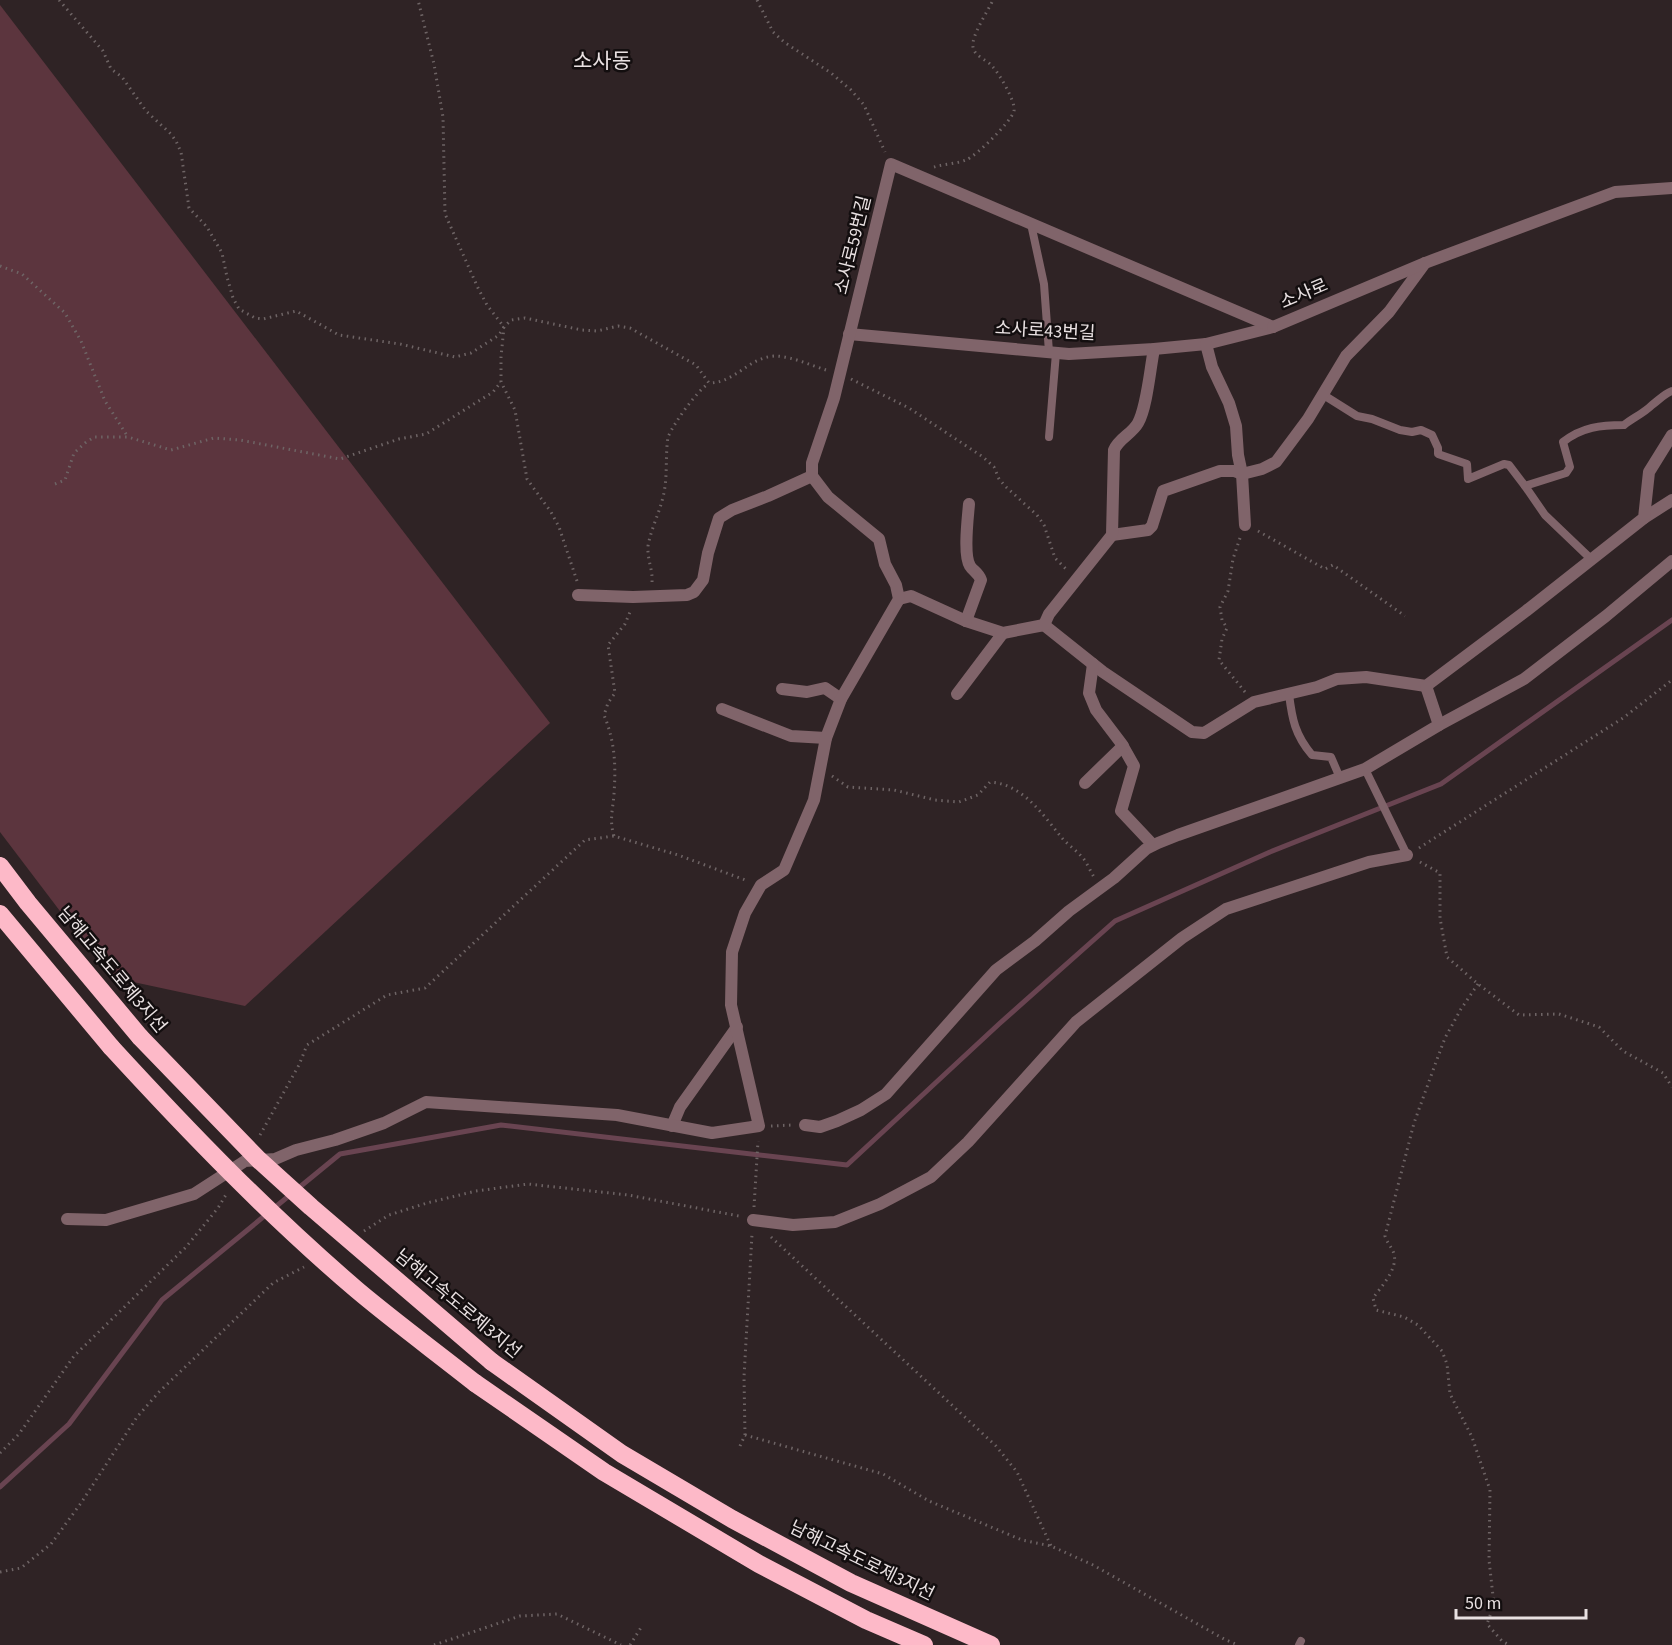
<svg xmlns="http://www.w3.org/2000/svg" width="1672" height="1645" font-family="'Source Sans 3','Noto Sans KR',sans-serif">
<style>
.green{fill:#5c353e}
.lines{fill:none;stroke-linecap:round;stroke-linejoin:round}
.stream{stroke:#694451;stroke-width:5}
.path{stroke:#6e6465;stroke-width:3;stroke-dasharray:1.5 4.5;stroke-linecap:butt}
.service{stroke:#80646a;stroke-width:8}
.minor{stroke:#80646a;stroke-width:12}
.tertiary{stroke:#80646a;stroke-width:12}
.motorway{stroke:#fdb9c8;stroke-width:18}
.motorway-bridge{stroke:#fdb9c8;stroke-width:18}
.labels{text-anchor:middle;dominant-baseline:central;stroke-width:5;stroke-linejoin:round;paint-order:stroke}
.street-label{font-size:18px;fill:#e9e1e2;stroke:#130e0f}
.quarter-label{font-size:21px;fill:#e9e1e2;stroke:#130e0f}
</style>
<rect width="100%" height="100%" fill="#2f2325"/>
<!-- green -->
<path class="green" d="M 0,5 L 550,723 L 245,1006 L 110,977 L 0,832 Z"/>
<g class="lines">
<!-- stream -->
<path class="stream" d="M 0,1487 L 69,1424 L 162,1300 L 340,1154 L 501,1125 L 847,1165 L 999,1024 L 1115,921 L 1270,852 L 1441,784 L 1672,620"/>
<!-- path -->
<g class="path">
<path d="M 59,0 L 103,51 L 111,69 L 122,77 L 146,111 L 171,134 L 176,141 L 181,152 L 189,208 L 207,227 L 222,253 L 227,277 L 233,298 L 239,309 L 255,318 L 263,319 L 296,311 L 339,335 L 400,344 L 455,357 L 471,353 L 499,335 L 504,327 L 487,305 L 478,288 L 445,214 L 443,117 L 434,64 L 418,0"/>
<path d="M 757,0 L 773,32 L 784,42 L 831,73 L 851,90 L 864,105 L 885,152"/>
<path d="M 934,167 C 944,164 956,164 966,160 C 976,156 1011,122 1014,111 C 1016,102 999,73 992,66 C 986,59 974,56 973,47 C 971,36 988,11 993,0"/>
<path d="M 0,266 L 22,274 L 65,313 L 81,341 L 105,401 L 128,437"/>
<path d="M 851,379 L 909,408 L 983,457 L 994,467 L 999,479 L 1006,487 L 1037,515 L 1044,525 L 1055,558 L 1066,569"/>
<path d="M 55,484 L 65,480 L 74,453 L 85,443 L 94,437 L 128,437 L 171,450 L 214,438 L 240,440 L 340,459 L 399,439 L 426,434 L 493,392 L 501,382"/>
<path d="M 1258,531 L 1325,569 L 1333,565 L 1405,616"/>
<path d="M 1240,538 L 1233,559 L 1228,591 L 1220,607 L 1222,620 L 1227,628 L 1222,639 L 1219,660 L 1245,692"/>
<path d="M 577,581 L 559,527 L 551,512 L 527,479 L 515,410 L 501,382 L 501,357 L 504,327 L 511,320 L 525,318 L 582,330 L 597,331 L 618,326 L 630,328 L 696,365 L 709,383 C 735,383 748,358 774,356 C 791,356 810,365 826,370"/>
<path d="M 652,582 C 653,570 647,559 648,546 C 651,529 659,514 663,497 C 668,478 665,457 668,437 C 674,423 696,392 709,383"/>
<path d="M 832,776 L 848,787 L 894,790 L 935,800 L 959,802 L 978,795 L 990,782 C 1023,784 1043,815 1062,838 C 1068,845 1076,850 1082,857 C 1087,862 1090,871 1094,877"/>
<path d="M 614,836 C 609,820 613,809 614,794 C 616,765 615,742 604,715 L 608,703 L 615,693 L 608,645 L 625,624 L 630,612"/>
<path d="M 1419,848 L 1623,718 L 1672,680"/>
<path d="M 1420,862 L 1440,873 L 1440,918 L 1447,957 L 1478,984 L 1519,1015 L 1559,1014 L 1599,1027 L 1623,1051 L 1663,1073 L 1672,1087"/>
<path d="M 1478,984 L 1461,1009 L 1445,1038 L 1436,1062 L 1414,1123 L 1385,1236 C 1387,1243 1392,1247 1394,1254 C 1398,1269 1381,1287 1373,1298 L 1376,1310 L 1404,1317 L 1418,1325 L 1442,1351 L 1447,1364 L 1450,1394 L 1472,1437 L 1490,1490 L 1489,1560 L 1494,1605 L 1487,1624 L 1502,1641 L 1509,1645"/>
<path d="M 771,1126 L 792,1125"/>
<path d="M 260,1135 L 299,1065 L 307,1045 L 387,995 L 425,988 L 585,840 L 614,836 L 678,855 L 748,881"/>
<path d="M 754,1207 L 758,1141"/>
<path d="M 364,1231 L 389,1215 L 427,1203 L 476,1191 L 528,1184 L 628,1195 L 739,1216"/>
<path d="M 771,1237 L 996,1446 L 1017,1472 L 1051,1546"/>
<path d="M 745,1435 L 883,1474 L 929,1501 L 1022,1540 L 1051,1546 L 1093,1565 L 1224,1639 L 1238,1645"/>
<path d="M 740,1446 L 745,1435 L 744,1377 L 752,1234"/>
<path d="M 0,1453 L 19,1434 L 74,1356 L 186,1247 L 218,1208 L 227,1193"/>
<path d="M 0,1572 L 21,1568 L 51,1544 L 81,1503 L 137,1417 L 159,1392 L 273,1283 L 304,1267"/>
<path d="M 434,1645 L 520,1616 L 557,1614 L 621,1645"/>
<path d="M 630,1645 L 642,1626"/>
</g>
<!-- service -->
<g class="service">
<path d="M 1031,224 L 1044,284 L 1049,352"/>
<path d="M 1322,394 L 1357,416 L 1372,419 L 1400,430 L 1412,432 L 1421,430 L 1432,435 L 1438,448 L 1438,454 L 1467,464 L 1468,479 L 1504,464 L 1509,465 L 1525,486 L 1566,473 L 1570,467 L 1563,442 C 1582,427 1601,425 1624,425 C 1633,418 1644,413 1652,405 C 1659,400 1664,394 1672,391"/>
<path d="M 1049,437 L 1056,353"/>
<path d="M 1525,486 L 1545,515 L 1591,559"/>
<path d="M 1289,694 C 1292,719 1295,735 1312,755 L 1331,757 L 1340,778"/>
<path d="M 1365,769 L 1407,855"/>
<path d="M 1299,1645 L 1301,1641"/>
</g>
<!-- minor -->
<g class="minor">
<path d="M 849,334 L 1069,354 L 1154,349 L 1206,344 L 1273,327"/>
<path d="M 1206,344 L 1212,367 L 1229,403 L 1236,426 L 1238,455 L 1242,474 L 1245,525"/>
<path d="M 1644,518 L 1672,500"/>
<path d="M 1112,535 L 1148,530 L 1152,526 L 1163,491 L 1220,471 L 1234,471 L 1242,474 L 1262,469 L 1276,462 L 1308,419 L 1346,356 L 1389,312 L 1425,263"/>
<path d="M 578,595 L 633,597 L 687,595 L 694,592 L 703,580 L 708,553 L 719,518 L 732,510 L 768,496 L 812,476"/>
<path d="M 899,599 L 911,596 L 966,621 L 1003,633 L 1044,625 L 1103,672 L 1192,732 L 1204,733 L 1254,702 L 1317,687 L 1337,679 L 1366,677 L 1426,686 L 1526,611 L 1644,518 L 1649,472 L 1672,435"/>
<path d="M 966,621 L 981,580 C 978,572 973,571 970,566 C 963,555 968,517 969,504"/>
<path d="M 1044,625 L 1049,614 L 1112,535 L 1114,450 C 1119,438 1132,434 1138,423 C 1147,407 1150,369 1154,349"/>
<path d="M 1093,664 L 1089,693 L 1096,710 L 1121,743 L 1134,766 L 1121,811 L 1153,845"/>
<path d="M 782,689 L 807,692 L 825,688 L 841,699"/>
<path d="M 957,694 L 1003,633"/>
<path d="M 722,709 L 791,736 L 826,738"/>
<path d="M 1439,725 L 1524,679 L 1606,616 L 1672,561"/>
<path d="M 1085,783 L 1123,746"/>
<path d="M 805,1125 L 820,1127 L 837,1121 L 861,1110 L 886,1094 L 996,970 L 1035,941 L 1069,911 L 1114,878 L 1146,849 L 1158,843 L 1178,835 L 1365,769 L 1439,725 L 1426,686"/>
<path d="M 672,1126 L 680,1107 L 737,1027"/>
<path d="M 67,1219 L 106,1220 L 194,1194 L 245,1161 L 275,1159 L 296,1150 L 335,1140 L 384,1123 L 426,1102 L 617,1115 L 712,1133 L 759,1126 L 731,1005 L 732,952 L 745,913 L 761,885 L 784,870 L 814,800 L 826,738 L 841,699 L 899,599 L 896,585 L 885,564 L 879,539 L 828,497 L 812,476 L 812,463 L 834,398 L 891,164 L 1273,327"/>
<path d="M 753,1220 L 793,1225 L 835,1222 L 880,1204 L 931,1177 L 968,1142 L 1076,1022 L 1182,938 L 1226,909 L 1369,862 L 1407,855"/>
</g>
<!-- tertiary -->
<path class="tertiary" d="M 1273,327 L 1425,263 L 1615,192 L 1672,188"/>
<!-- motorway -->
<g class="motorway">
<path d="M 0,866 L 28,903 L 140,1037"/>
<path d="M 0,914 L 111,1047"/>
<path d="M 492,1362 L 622,1454 L 732,1519 L 851,1583 L 991,1645"/>
<path d="M 475,1383 L 604,1472 L 759,1564 L 866,1620 L 924,1645"/>
</g>
<!-- motorway-bridge -->
<g class="motorway-bridge">
<path d="M 140,1037 L 259,1160 L 311,1207 L 492,1362"/>
<path d="M 111,1047 C 189,1132 269,1215 357,1290 C 395,1322 436,1352 475,1383"/>
</g>
</g>
<g class="labels">
<!-- street labels -->
<g class="street-label">
<text transform="translate(853 245) rotate(-76)">소사로59번길</text>
<text transform="translate(1304 294) rotate(-23)">소사로</text>
<text transform="translate(1045 331) rotate(3)">소사로43번길</text>
<text transform="translate(112 970) rotate(50)">남해고속도로제3지선</text>
<text transform="translate(458 1304) rotate(40)">남해고속도로제3지선</text>
<text transform="translate(862 1561) rotate(26)">남해고속도로제3지선</text>
</g>
<!-- quarter labels -->
<g class="quarter-label">
<text x="602" y="61">소사동</text>
</g>
</g>
<!-- scale -->
<path d="M1456 1609v9h130v-9" fill="none" stroke="#e9e1e2" stroke-width="3"/>
<text x="1465" y="1609" font-size="18" fill="#e9e1e2" stroke="#130e0f" stroke-width="4.5" paint-order="stroke">50 m</text>
</svg>
